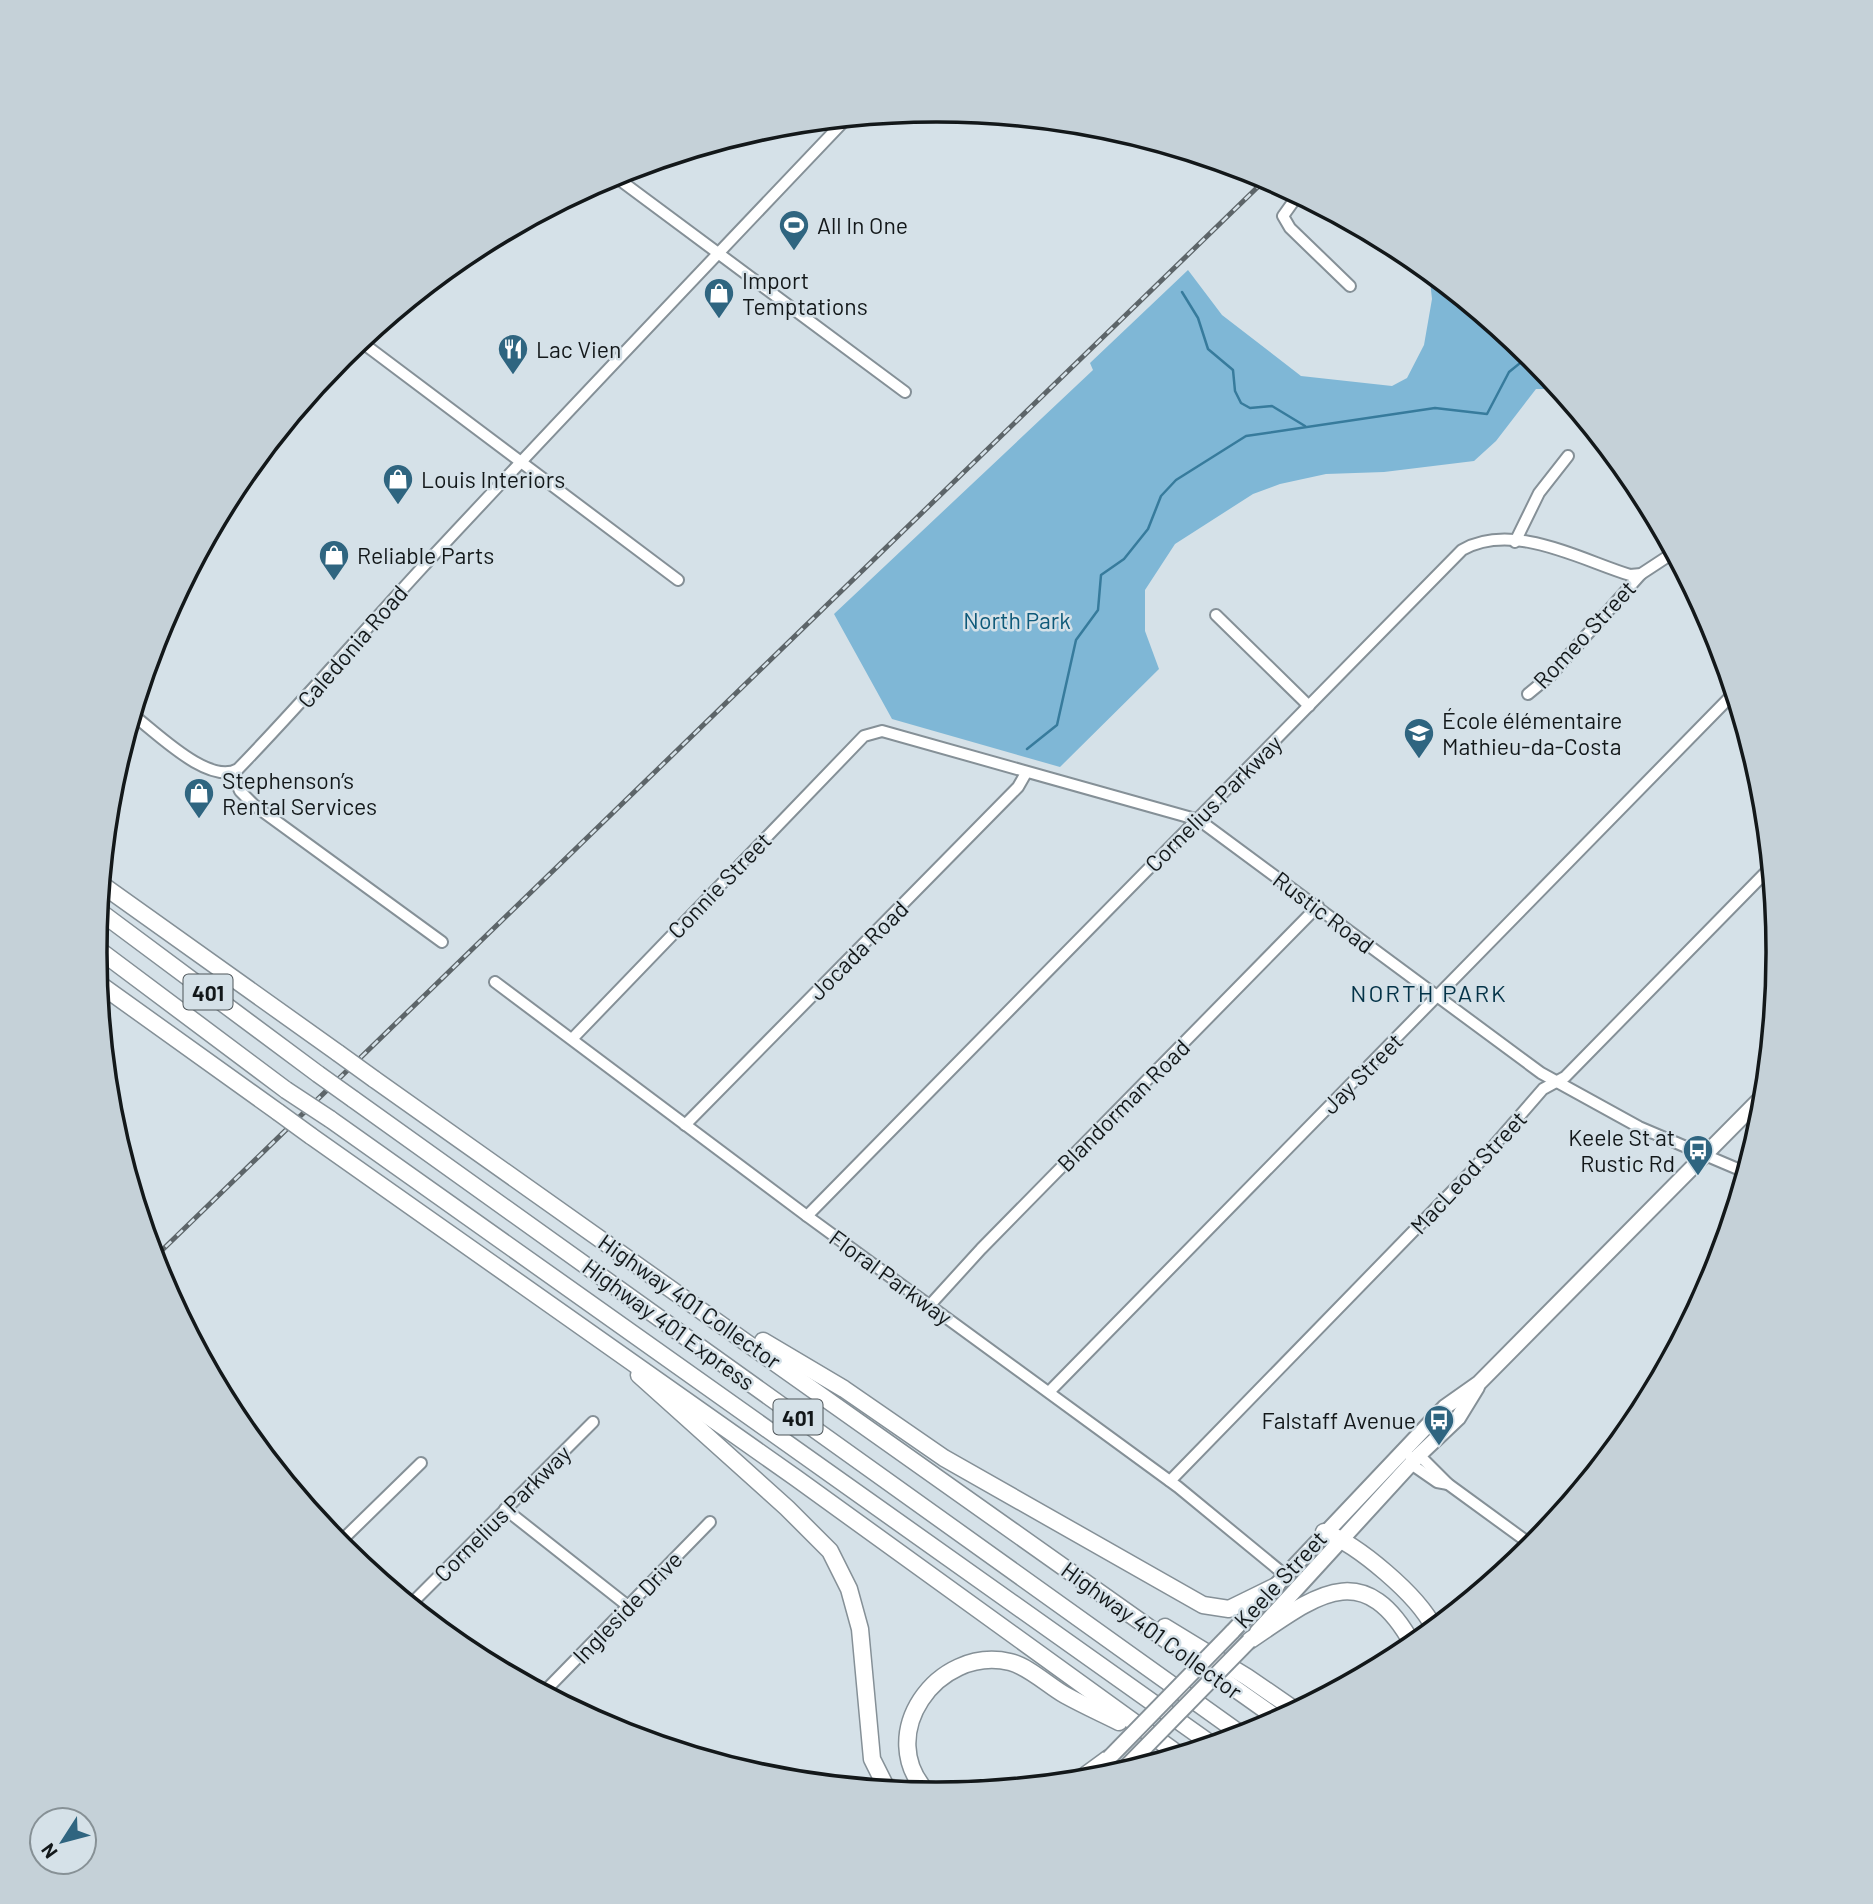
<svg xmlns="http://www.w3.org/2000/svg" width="1873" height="1904" font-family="Barlow,sans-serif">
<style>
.green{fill:#7fb7d6}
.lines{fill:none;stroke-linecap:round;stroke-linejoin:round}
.stream{stroke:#377b9c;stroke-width:2.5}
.minor-casing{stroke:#859097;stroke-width:14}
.major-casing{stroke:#859097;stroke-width:18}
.highway-casing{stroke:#859097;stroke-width:19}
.minor{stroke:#fff;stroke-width:10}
.major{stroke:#fff;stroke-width:14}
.highway{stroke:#fff;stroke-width:16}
.rail-casing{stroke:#5d6569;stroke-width:5}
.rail{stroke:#d5e1e8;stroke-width:2.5;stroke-dasharray:8;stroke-linecap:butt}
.major-bridge-casing{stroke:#859097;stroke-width:18;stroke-linecap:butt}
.highway-bridge-casing{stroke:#859097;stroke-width:19;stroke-linecap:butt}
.major-bridge{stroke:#fff;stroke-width:14}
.highway-bridge{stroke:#fff;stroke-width:16}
.labels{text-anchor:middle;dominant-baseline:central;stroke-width:5;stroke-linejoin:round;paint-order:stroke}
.shield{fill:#d5e1e8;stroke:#4d5458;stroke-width:2}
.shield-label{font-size:21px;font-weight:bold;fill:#13181a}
.poi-label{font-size:23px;fill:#13181a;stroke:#d5e1e8;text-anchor:start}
.park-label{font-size:23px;fill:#0e5979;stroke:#d5e1e8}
.street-label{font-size:23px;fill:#13181a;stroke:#d5e1e8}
.neighbourhood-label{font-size:24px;letter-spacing:2px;fill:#043348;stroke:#d5e1e8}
.rim{fill:none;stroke:#13181a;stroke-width:3.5}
</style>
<rect width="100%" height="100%" fill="#d5e1e8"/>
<!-- green -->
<path class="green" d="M 1188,270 L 1222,315 L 1301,376 L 1392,386 L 1407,378 L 1424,345 L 1432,299 L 1429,272 L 1532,357 L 1558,389 L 1536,389 L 1496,441 L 1474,461 L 1384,472 L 1326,474 L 1280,484 L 1253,494 L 1175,544 L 1145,590 L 1145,631 L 1159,669 L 1060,767 L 892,719 L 834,614 L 1093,370 L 1090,363 Z"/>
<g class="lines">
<!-- stream -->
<g class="stream">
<path d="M 1182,292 L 1198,318 L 1208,349 L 1233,370 L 1235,391 L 1241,403 L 1250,408 L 1272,406 L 1305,426"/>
<path d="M 1027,749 L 1057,725 L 1076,640 L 1098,610 L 1101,575 L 1124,559 L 1148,529 L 1161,496 L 1176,480 L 1246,436 L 1435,408 L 1487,414 L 1509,372 L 1530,355"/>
</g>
<!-- minor casing -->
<g class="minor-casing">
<g id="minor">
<path d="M 613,175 L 905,392"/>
<path d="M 1298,195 L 1283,216 L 1290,228 L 1350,286"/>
<path d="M 360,341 L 678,580"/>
<path d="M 1515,542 L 1539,493 L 1568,456"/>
<path d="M 1216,615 L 1309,706"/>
<path d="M 1528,694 L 1551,675 L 1641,574"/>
<path d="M 133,715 C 156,732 209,786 238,769 C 304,701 366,628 431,558 C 568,411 707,265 846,119"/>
<path d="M 232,773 L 240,791 L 254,805 L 442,942"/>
<path d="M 495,982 L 807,1216 L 1178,1487 L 1285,1575"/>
<path d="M 573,1038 L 864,736 L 882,731 L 1199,820 L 1541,1073 L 1639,1127 L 1745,1172"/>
<path d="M 685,1125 L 1018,787 L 1026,773"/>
<path d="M 807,1216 L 1462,550 C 1513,521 1581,560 1630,575 L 1641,574 L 1673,553"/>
<path d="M 930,1305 L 981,1249 L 1318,906"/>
<path d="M 1049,1392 L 1734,693"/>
<path d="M 1419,1455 L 1448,1484 L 1533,1546"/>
<path d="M 1411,1457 L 1411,1464 L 1437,1482 L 1448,1484"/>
<path d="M 1170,1481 L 1470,1173 L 1543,1089 L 1565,1077 L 1770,868"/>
<path d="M 505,1509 L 628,1606"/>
<path d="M 338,1544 L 421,1463"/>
<path d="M 411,1604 L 593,1422"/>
<path d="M 544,1692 L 710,1522"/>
</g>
</g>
<!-- major casing -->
<g class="major-casing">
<g id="major">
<path d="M 1232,1632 L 1445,1407 L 1479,1383 L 1764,1095"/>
<path d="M 1257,1632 L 1419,1455 L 1458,1418 L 1477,1387"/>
</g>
</g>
<!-- highway casing -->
<g class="highway-casing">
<g id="highway">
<path d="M 101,884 L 338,1053"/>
<path d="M 99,911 L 318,1074"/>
<path d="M 95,947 L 286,1090"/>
<path d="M 98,983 L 278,1112"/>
<path d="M 374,1079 L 1278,1719"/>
<path d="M 353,1099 L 1242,1735"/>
<path d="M 330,1119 L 1211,1744"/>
<path d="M 311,1136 L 796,1478 L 1178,1754"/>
<path d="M 763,1341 L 844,1389 L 944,1458 L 1203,1605 L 1229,1609 L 1276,1586"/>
<path d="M 639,1375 L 787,1508 L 830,1551 L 849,1589 L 860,1629 L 872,1759 L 887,1789"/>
<path d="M 1324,1532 C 1357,1544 1418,1595 1434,1628"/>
<path d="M 1165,1627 L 1247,1677 L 1295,1710"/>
<path d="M 1249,1641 C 1314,1597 1363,1554 1413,1645"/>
<path d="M 1079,1780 L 1109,1758"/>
<path d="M 928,1793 C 873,1736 937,1645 1010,1662 C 1028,1666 1049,1686 1065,1695 C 1083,1705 1101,1713 1119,1722"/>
</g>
</g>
<!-- minor -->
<use href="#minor" class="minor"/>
<!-- major -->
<use href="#major" class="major"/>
<!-- highway -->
<use href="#highway" class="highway"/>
<!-- rail casing -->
<g class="rail-casing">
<path id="rail" d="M 154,1258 L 1267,178"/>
</g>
<!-- rail -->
<use href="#rail" class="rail"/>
<!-- major-bridge casing -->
<g class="major-bridge-casing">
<g id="major-bridge">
<path d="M 1109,1758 L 1232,1632"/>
<path d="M 1125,1768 L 1249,1641"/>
</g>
</g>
<!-- highway-bridge casing -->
<g class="highway-bridge-casing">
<g id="highway-bridge">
<path d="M 338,1053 L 374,1079"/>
<path d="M 318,1074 L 353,1099"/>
<path d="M 286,1090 L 330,1119"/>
<path d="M 278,1112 L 311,1136"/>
</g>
</g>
<!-- major-bridge -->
<use href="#major-bridge" class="major-bridge"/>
<!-- highway-bridge -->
<use href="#highway-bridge" class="highway-bridge"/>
</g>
<!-- icons -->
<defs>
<g id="stadium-pin" transform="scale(1.575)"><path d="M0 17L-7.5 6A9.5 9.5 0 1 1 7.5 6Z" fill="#2f6580" stroke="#d5e1e8"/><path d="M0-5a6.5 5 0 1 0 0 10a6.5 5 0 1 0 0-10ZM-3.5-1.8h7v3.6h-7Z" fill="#fff"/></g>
<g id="shop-pin" transform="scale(1.575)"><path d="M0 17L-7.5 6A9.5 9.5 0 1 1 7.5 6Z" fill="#2f6580" stroke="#d5e1e8"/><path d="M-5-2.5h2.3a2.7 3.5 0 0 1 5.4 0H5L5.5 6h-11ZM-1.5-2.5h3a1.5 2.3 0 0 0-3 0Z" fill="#fff"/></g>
<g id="restaurant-pin" transform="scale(1.575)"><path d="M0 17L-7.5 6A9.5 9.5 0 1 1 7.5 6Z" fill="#2f6580" stroke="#d5e1e8"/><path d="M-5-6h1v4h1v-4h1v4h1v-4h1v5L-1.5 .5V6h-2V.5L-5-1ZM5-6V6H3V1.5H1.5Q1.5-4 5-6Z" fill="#fff"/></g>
<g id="school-pin" transform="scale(1.575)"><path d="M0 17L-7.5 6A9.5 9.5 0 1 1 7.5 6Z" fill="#2f6580" stroke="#d5e1e8"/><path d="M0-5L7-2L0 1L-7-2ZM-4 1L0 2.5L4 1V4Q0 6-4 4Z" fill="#fff"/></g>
<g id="bus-pin" transform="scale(1.575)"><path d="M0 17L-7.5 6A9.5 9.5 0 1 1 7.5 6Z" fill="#2f6580" stroke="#d5e1e8"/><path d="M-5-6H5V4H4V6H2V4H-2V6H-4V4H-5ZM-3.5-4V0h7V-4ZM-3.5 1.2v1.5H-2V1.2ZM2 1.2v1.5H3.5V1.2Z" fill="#fff"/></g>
</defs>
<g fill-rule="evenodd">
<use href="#stadium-pin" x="794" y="225"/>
<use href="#shop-pin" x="719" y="293"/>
<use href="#restaurant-pin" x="513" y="349"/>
<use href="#shop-pin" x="398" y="479"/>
<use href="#shop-pin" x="334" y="555"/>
<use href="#school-pin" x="1419" y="733"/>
<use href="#shop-pin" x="199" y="793"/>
<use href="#bus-pin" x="1698" y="1150"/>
<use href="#bus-pin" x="1439" y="1420"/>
</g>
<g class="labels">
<!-- shield labels -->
<g class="shield">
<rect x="183.5" y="974.5" width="49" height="35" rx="5"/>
<rect x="773.5" y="1399.5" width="49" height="35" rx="5"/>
</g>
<g class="shield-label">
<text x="208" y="992">401</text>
<text x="798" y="1417">401</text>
</g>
<!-- poi labels -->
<g class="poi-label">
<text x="817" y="225">All In One</text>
<text x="742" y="280">Import<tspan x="742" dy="26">Temptations</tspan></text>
<text x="536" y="349">Lac Vien</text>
<text x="421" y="479">Louis Interiors</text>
<text x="357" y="555">Reliable Parts</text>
<text x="1442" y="720">École élémentaire<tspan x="1442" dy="26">Mathieu-da-Costa</tspan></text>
<text x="222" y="780">Stephenson’s<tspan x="222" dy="26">Rental Services</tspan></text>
<text x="1675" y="1137" text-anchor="end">Keele St at<tspan x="1675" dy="26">Rustic Rd</tspan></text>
<text x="1416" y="1420" text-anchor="end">Falstaff Avenue</text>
</g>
<!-- park labels -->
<g class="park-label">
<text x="1017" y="620">North Park</text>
</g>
<!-- street labels -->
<g class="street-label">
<text transform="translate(1584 634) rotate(-47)">Romeo Street</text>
<text transform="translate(352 646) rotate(-49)">Caledonia Road</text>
<text transform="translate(1213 803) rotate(-45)">Cornelius Parkway</text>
<text transform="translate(719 885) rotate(-46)">Connie Street</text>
<text transform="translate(1324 912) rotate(37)">Rustic Road</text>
<text transform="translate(858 950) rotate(-45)">Jocada Road</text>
<text transform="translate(1362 1073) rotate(-45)">Jay Street</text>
<text transform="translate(1123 1105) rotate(-45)">Blandorman Road</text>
<text transform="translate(1468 1172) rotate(-47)">MacLeod Street</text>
<text transform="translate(891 1277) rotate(36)">Floral Parkway</text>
<text transform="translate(690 1301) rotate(35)">Highway 401 Collector</text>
<text transform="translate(669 1324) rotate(36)">Highway 401 Express</text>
<text transform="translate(502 1513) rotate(-45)">Cornelius Parkway</text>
<text transform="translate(1280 1579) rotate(-47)">Keele Street</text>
<text transform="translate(627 1607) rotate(-46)">Ingleside Drive</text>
<text transform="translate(1152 1630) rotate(36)">Highway 401 Collector</text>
</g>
<!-- neighbourhood labels -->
<g class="neighbourhood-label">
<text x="1429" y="992">NORTH PARK</text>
</g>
</g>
<!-- crop -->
<path d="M0 0H1873V1904H0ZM936 122H937A829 829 0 0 1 1766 951V953A829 829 0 0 1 937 1782H936A829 829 0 0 1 107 953V951A829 829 0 0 1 936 122Z" fill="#c5d1d8" fill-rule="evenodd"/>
<path class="rim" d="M936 122H937A829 829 0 0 1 1766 951V953A829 829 0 0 1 937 1782H936A829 829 0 0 1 107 953V951A829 829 0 0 1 936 122Z"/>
<!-- north arrow -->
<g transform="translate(63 1841) rotate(234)"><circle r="33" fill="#d5e1e8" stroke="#879196" stroke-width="2"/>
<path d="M0-5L12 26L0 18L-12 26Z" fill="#2f6580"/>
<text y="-10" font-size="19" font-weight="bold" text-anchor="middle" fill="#13181a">N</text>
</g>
</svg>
